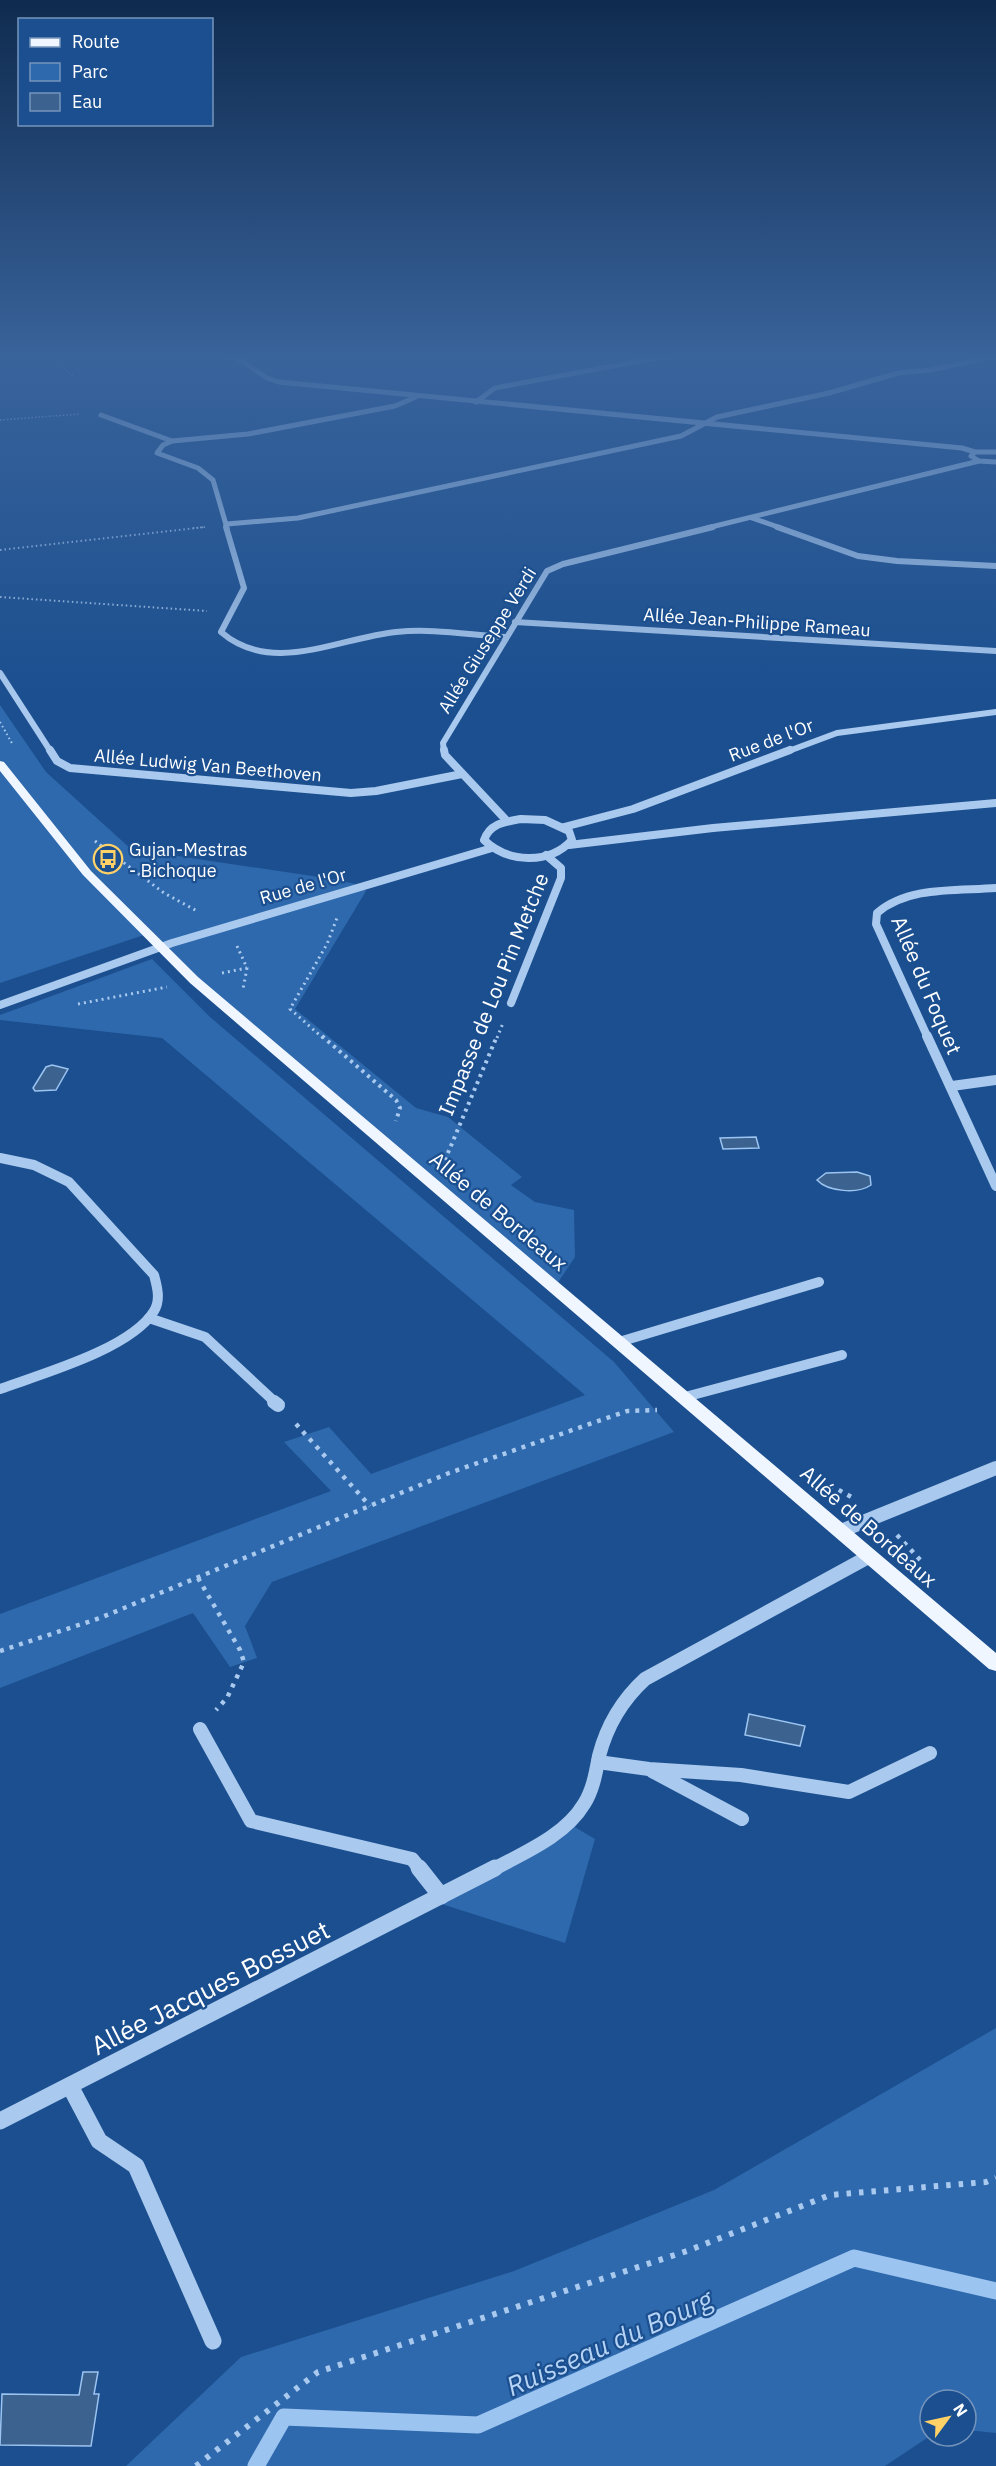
<svg xmlns="http://www.w3.org/2000/svg" width="996" height="2466" font-family="'IBM Plex Sans',sans-serif">
<style>
.green{fill:#2e69ad}
.water{fill:#3c6290;stroke:#9cc4f0;stroke-width:1.5}
.lines{fill:none;stroke-linecap:round;stroke-linejoin:round}
.stream{stroke:#9cc4f0;stroke-width:17}
.path-far5{stroke:#a9c9ee;stroke-width:1.5;stroke-dasharray:1.5 2;stroke-linecap:butt}
.path-far4{stroke:#a9c9ee;stroke-width:2;stroke-dasharray:1.5 3;stroke-linecap:butt}
.path-far3{stroke:#a9c9ee;stroke-width:3;stroke-dasharray:2 4;stroke-linecap:butt}
.path-far2{stroke:#a9c9ee;stroke-width:4;stroke-dasharray:3 4.5;stroke-linecap:butt}
.path-far1{stroke:#a9c9ee;stroke-width:4.5;stroke-dasharray:4 6;stroke-linecap:butt}
.path{stroke:#a9c9ee;stroke-width:6;stroke-dasharray:4.5 8;stroke-linecap:butt}
.minor-far5{stroke:#a9c9ee;stroke-width:5}
.minor-far4{stroke:#a9c9ee;stroke-width:6}
.minor-far3{stroke:#a9c9ee;stroke-width:8}
.minor-far2{stroke:#a9c9ee;stroke-width:10}
.minor-far1{stroke:#a9c9ee;stroke-width:14}
.minor{stroke:#a9c9ee;stroke-width:17}
.major{fill:#f0f6ff;fill-rule:evenodd}
.labels{text-anchor:middle;dominant-baseline:central;stroke-width:4.5;stroke-linejoin:round;paint-order:stroke}
.far-street-label{font-size:18px;fill:#fff;stroke:#1b4f8f}
.far-poi-label{font-size:18px;fill:#fff;stroke:#1b4f8f;text-anchor:start}
.street-label{font-size:21px;fill:#fff;stroke:#1b4f8f}
.near-street-label{font-size:26px;fill:#fff;stroke:#1b4f8f}
.near-water-label{font-size:27px;font-style:italic;fill:#b5d3f5;stroke:#1b4f8f}
</style>
<rect width="100%" height="100%" fill="#1b4f8f"/>
<!-- green -->
<g class="green">
<path d="M 0,705 L 46,772 L 131,849 L 339,880 L 363,886 L 366,891 L 295,1009 L 416,1108 L 448,1117 L 522,1177 L 511,1185 L 535,1202 L 574,1210 L 575,1257 L 555,1287 L 147,934 L 0,983 Z"/>
<path d="M 152,959 L 210,1017 L 614,1362 L 674,1432 L 272,1582 L 245,1626 L 257,1658 L 230,1667 L 193,1613 L 0,1688 L 0,1614 L 331,1491 L 284,1442 L 329,1427 L 371,1474 L 585,1395 L 162,1038 L 0,1020 L 0,1015 Z"/>
<path d="M 568,1823 L 595,1839 L 565,1943 L 432,1901 Z"/>
<path d="M 996,2028 L 996,2433 L 966,2430 L 966,2400 L 930,2400 L 930,2436 L 885,2466 L 126,2466 L 241,2357 L 514,2271 L 714,2190 Z"/>
</g>
<!-- water -->
<g class="water">
<path d="M 52,1065 L 68,1069 L 56,1090 L 35,1091 L 33,1088 L 46,1067 Z"/>
<path d="M 756,1137 L 759,1148 L 723,1149 L 720,1138 Z"/>
<path d="M 857,1172 L 870,1176 L 871,1185 C 858,1194 828,1192 817,1180 L 826,1173 Z"/>
<path d="M 749,1714 L 805,1726 L 800,1746 L 745,1735 Z"/>
<path d="M 83,2372 L 98,2372 L 94,2394 L 99,2394 L 91,2446 L 0,2445 L 2,2394 L 79,2395 Z"/>
</g>
<g class="lines">
<!-- stream -->
<path class="stream" d="M 256,2466 L 284,2417 L 478,2425 L 854,2258 L 996,2291"/>
<!-- path-far5 -->
<g class="path-far5">
<path d="M 49,353 L 74,377"/>
<path d="M 162,353 L 182,355"/>
<path d="M 0,420 L 80,414"/>
<path d="M 193,528 L 205,527"/>
</g>
<!-- path-far4 -->
<g class="path-far4">
<path d="M 0,550 L 205,527"/>
<path d="M 0,597 L 207,611"/>
<path d="M 0,722 L 13,745"/>
</g>
<!-- path-far3 -->
<g class="path-far3">
<path d="M 95,841 L 164,893 L 197,911"/>
<path d="M 237,946 L 247,968 L 243,989"/>
<path d="M 222,973 L 247,968"/>
<path d="M 78,1004 L 167,987"/>
<path d="M 323,1038 L 290,1009 L 327,944 L 337,918"/>
<path d="M 497,1038 L 503,1023"/>
</g>
<!-- path-far2 -->
<g class="path-far2">
<path d="M 322,1036 L 396,1100 L 400,1108 L 396,1121"/>
<path d="M 445,1160 L 497,1036"/>
</g>
<!-- path-far1 -->
<g class="path-far1">
<path d="M 296,1424 L 370,1506"/>
<path d="M 830,1485 L 855,1499"/>
<path d="M 897,1535 L 924,1564"/>
<path d="M 198,1578 L 240,1650 L 244,1662 L 227,1698 L 216,1710"/>
<path d="M 0,1651 L 100,1618 L 449,1473 L 627,1411 L 657,1410"/>
</g>
<!-- path -->
<path class="path" d="M 196,2466 L 318,2372 L 687,2251 L 830,2195 L 986,2182 L 996,2178"/>
<!-- minor-far5 -->
<g class="minor-far5">
<path d="M 204,353 L 237,358 L 267,378 L 279,382 L 962,448 L 975,452"/>
<path d="M 476,402 L 495,388 L 683,353"/>
<path d="M 101,415 L 172,441"/>
<path d="M 996,452 L 975,452 L 971,456 L 979,461 L 996,462"/>
<path d="M 752,518 L 781,528"/>
<path d="M 227,524 L 298,518 L 681,436 L 717,417 L 829,393 L 898,373 L 931,370 L 996,356"/>
<path d="M 227,528 L 213,480 L 198,468 L 157,453 L 163,445 L 172,441 L 248,434 L 395,406 L 418,396"/>
<path d="M 707,528 L 979,461"/>
</g>
<!-- minor-far4 -->
<g class="minor-far4">
<path d="M 226,527 L 244,588 L 221,632 C 272,676 338,638 396,632 C 433,628 470,635 506,637"/>
<path d="M 777,527 L 858,556 L 897,561 L 996,566"/>
<path d="M 515,622 L 996,651"/>
<path d="M 0,673 L 51,752"/>
<path d="M 444,752 L 443,743 L 547,571 L 563,564 L 713,527"/>
<path d="M 786,752 L 837,733 L 996,712"/>
</g>
<!-- minor-far3 -->
<g class="minor-far3">
<path d="M 50,750 L 57,761 L 70,768 L 351,793 L 376,791 L 462,774"/>
<path d="M 444,750 L 445,755 L 507,821"/>
<path d="M 521,819 L 545,820 L 569,831 L 572,840 C 549,865 508,863 484,840 C 490,823 505,822 521,819 Z"/>
<path d="M 564,827 L 633,809 L 790,750"/>
<path d="M 569,845 L 713,828 L 996,803"/>
<path d="M 511,1003 L 561,878 L 561,868 L 546,855"/>
<path d="M 0,1005 L 172,943 L 492,848"/>
<path d="M 928,1038 L 876,924 L 877,913 C 908,886 957,891 996,888"/>
</g>
<!-- minor-far2 -->
<g class="minor-far2">
<path d="M 927,1036 L 996,1186"/>
<path d="M 952,1086 L 996,1080"/>
<path d="M 0,1158 L 34,1165 L 69,1182 L 154,1275 C 157,1286 161,1300 154,1311 C 131,1349 41,1374 0,1389"/>
<path d="M 149,1318 L 205,1337 L 276,1403"/>
<path d="M 619,1342 L 819,1282"/>
<path d="M 685,1397 L 842,1355"/>
</g>
<!-- minor-far1 -->
<g class="minor-far1">
<path d="M 274,1402 L 278,1405"/>
<path d="M 841,1531 L 996,1468"/>
<path d="M 200,1729 L 251,1821 L 412,1859 L 421,1870"/>
<path d="M 598,1762 L 649,1769 L 741,1775 L 849,1792 L 930,1753"/>
<path d="M 652,1771 L 742,1819"/>
<path d="M 492,1870 C 523,1853 565,1836 584,1804 C 593,1790 596,1772 599,1756 C 607,1725 621,1701 645,1679 L 870,1556"/>
</g>
<!-- minor -->
<g class="minor">
<path d="M 419,1868 L 441,1896"/>
<path d="M 70,2086 L 99,2141 L 136,2166 L 213,2341"/>
<path d="M 0,2121 L 495,1868"/>
</g>
<!-- major -->
<path class="major" d="M 0,761 L 4,762 L 91,871 L 198,977 L 996,1653 L 996,1671 L 989,1669 L 190,983 L 83,875 L 0,771 Z"/>
</g>
<!-- sky -->
<linearGradient id="sky" x2="0" y2="1"><stop stop-color="#0f2b4f"/><stop offset="0.51" stop-color="#39639b"/><stop offset="1" stop-color="#39639b" stop-opacity="0"/></linearGradient>
<rect width="996" height="698" fill="url(#sky)"/>
<!-- icons -->
<defs>
<g id="bus-ring" transform="scale(1.5)"><circle r="9.5" fill="#1b4f8f" stroke="#ffd166" stroke-width="1.5"/><path d="M-5-6H5V4H4V6H2V4H-2V6H-4V4H-5ZM-3.5-4V0h7V-4ZM-3.5 1.2v1.5H-2V1.2ZM2 1.2v1.5H3.5V1.2Z" fill="#ffd166"/></g>
</defs>
<g fill-rule="evenodd">
<use href="#bus-ring" x="108" y="859"/>
</g>
<g class="labels">
<!-- far-street labels -->
<g class="far-street-label">
<text transform="translate(757 622) rotate(4)">Allée Jean-Philippe Rameau</text>
<text transform="translate(487 640) rotate(-58)">Allée Giuseppe Verdi</text>
<text transform="translate(771 740) rotate(-21)">Rue de l'Or</text>
<text transform="translate(208 765) rotate(5)">Allée Ludwig Van Beethoven</text>
<text transform="translate(303 886) rotate(-16)">Rue de l'Or</text>
</g>
<!-- far-poi labels -->
<g class="far-poi-label">
<text x="129" y="849">Gujan-Mestras<tspan x="129" dy="21">- Bichoque</tspan></text>
</g>
<!-- street labels -->
<g class="street-label">
<text transform="translate(927 985) rotate(67)">Allée du Foquet</text>
<text transform="translate(493 994) rotate(-68)">Impasse de Lou Pin Metche</text>
<text transform="translate(499 1211) rotate(40)">Allée de Bordeaux</text>
<text transform="translate(869 1526) rotate(41)">Allée de Bordeaux</text>
</g>
<!-- near-street labels -->
<g class="near-street-label">
<text transform="translate(210 1987) rotate(-27)">Allée Jacques Bossuet</text>
</g>
<!-- near-water labels -->
<g class="near-water-label">
<text transform="translate(609 2342) rotate(-24)">Ruisseau du Bourg</text>
</g>
</g>
<!-- legend -->
<rect x="18" y="18" width="195" height="108" fill="#1b4f8f" stroke="#7695bc" stroke-width="1.5"/>
<rect x="30" y="38" width="30" height="9" fill="#f0f6ff" stroke="#7695bc" stroke-width="1.5"/>
<text x="72" y="48" font-size="18" fill="#ffffff">Route</text>
<rect x="30" y="63" width="30" height="18" fill="#2e69ad" stroke="#7695bc" stroke-width="1.5"/>
<text x="72" y="78" font-size="18" fill="#ffffff">Parc</text>
<rect x="30" y="93" width="30" height="18" fill="#3c6290" stroke="#7695bc" stroke-width="1.5"/>
<text x="72" y="108" font-size="18" fill="#ffffff">Eau</text>
<!-- north arrow -->
<g transform="translate(948 2418) rotate(57)"><circle r="28" fill="#1b4f8f" stroke="#7695bc" stroke-width="1.5"/>
<path d="M0-4.5L10 22L0 15L-10 22Z" fill="#ffd166"/>
<text y="-9" font-size="16" font-weight="bold" text-anchor="middle" fill="#ffffff">N</text>
</g>
</svg>
